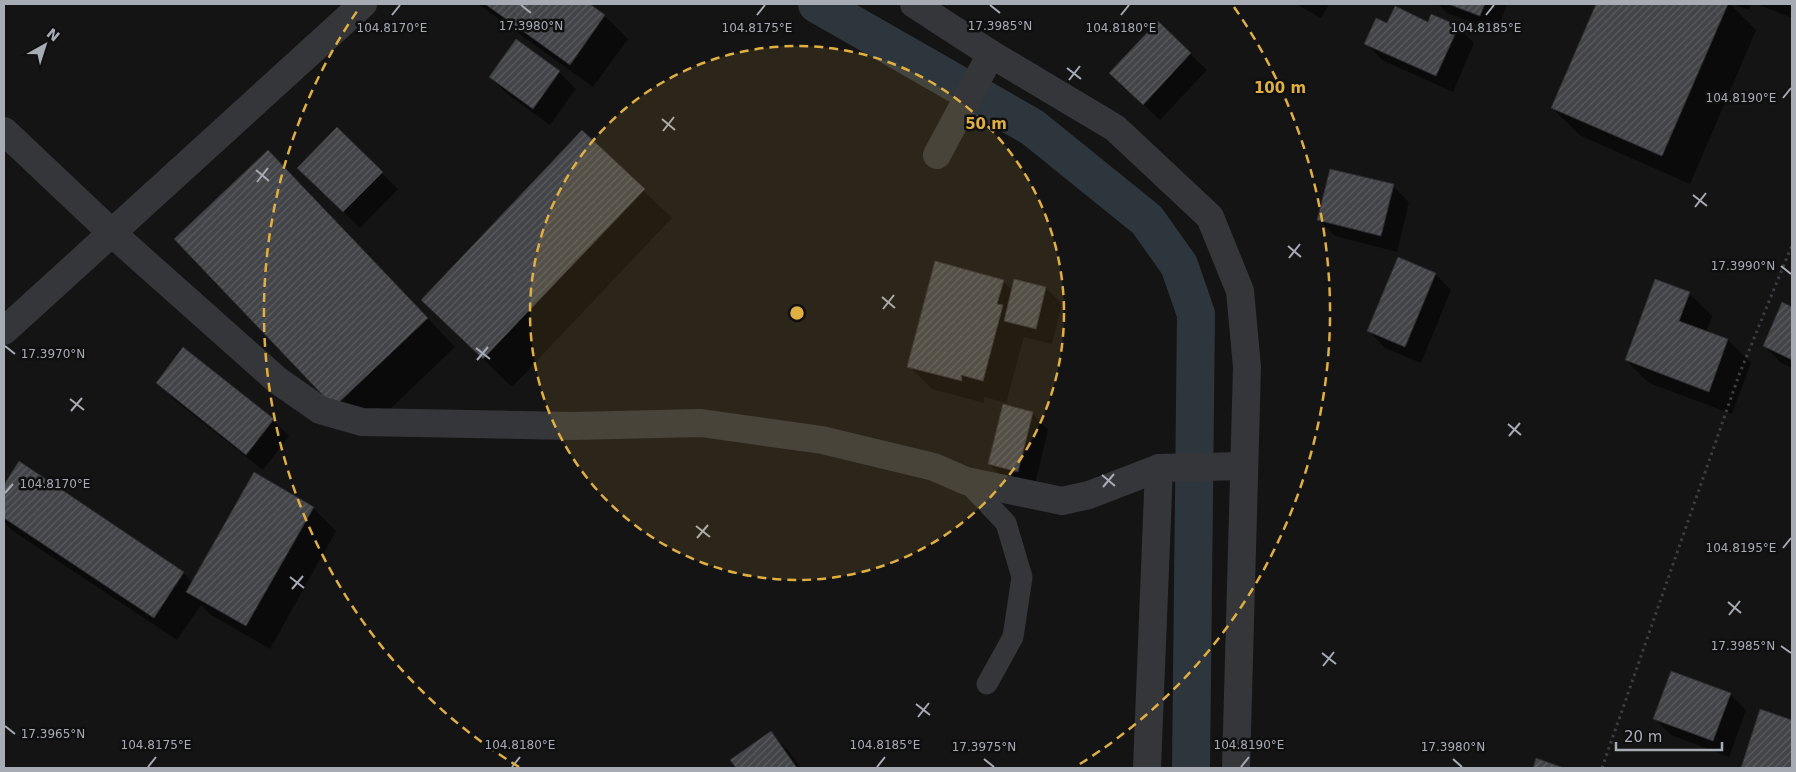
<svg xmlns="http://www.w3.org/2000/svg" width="1796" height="772" font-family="'DejaVu Sans',sans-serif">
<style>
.shadow{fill:#0007}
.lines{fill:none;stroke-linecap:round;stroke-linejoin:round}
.canal{stroke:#2e363d;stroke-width:38}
.building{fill:url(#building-hatch);stroke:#2e2e31}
.path{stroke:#3b3d41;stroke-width:3;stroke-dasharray:2.5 4;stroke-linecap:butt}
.lane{stroke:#35363a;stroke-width:21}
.street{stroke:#35363a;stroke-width:28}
.ticks{fill:none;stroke:#a7abb4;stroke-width:2}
.ring{fill:none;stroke:#e0af41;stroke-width:2.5;stroke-dasharray:9 6}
.ticks-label{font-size:12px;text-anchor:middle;fill:#a7abb4;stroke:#0f0f10;stroke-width:5;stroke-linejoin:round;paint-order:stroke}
.centre{fill:#e0af41;stroke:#0f0f10;stroke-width:2.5}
.ring-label{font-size:15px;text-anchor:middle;font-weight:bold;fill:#e0af41;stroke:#0f0f10;stroke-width:5;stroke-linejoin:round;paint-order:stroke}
</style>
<defs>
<pattern id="building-hatch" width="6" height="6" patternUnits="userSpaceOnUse" patternTransform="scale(1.25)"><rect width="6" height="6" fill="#434448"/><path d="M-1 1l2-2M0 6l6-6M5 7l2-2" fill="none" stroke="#5b5c60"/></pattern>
</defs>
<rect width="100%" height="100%" fill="#141415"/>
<!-- shadow -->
<g class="shadow">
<path d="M 478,4 L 588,4 L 605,16 L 628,39 L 593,87 Z"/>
<path d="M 1296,4 L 1329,4 L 1321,18 Z"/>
<path d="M 1438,4 L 1507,4 L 1497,32 L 1447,13 Z"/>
<path d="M 1597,4 L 1730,4 L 1756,30 L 1690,184 L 1581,136 L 1552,108 Z"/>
<path d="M 1733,4 L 1751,4 L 1749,10 Z"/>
<path d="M 1757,4 L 1792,4 L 1792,18 Z"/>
<path d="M 1158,23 L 1207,70 L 1160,120 L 1127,89 Z"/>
<path d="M 1429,23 L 1458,27 L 1474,43 L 1453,92 L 1382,60 L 1366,43 L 1388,25 Z"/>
<path d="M 516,41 L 559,72 L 576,89 L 550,125 L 506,93 L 490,77 Z"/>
<path d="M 337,129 L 398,189 L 360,228 L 315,184 Z"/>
<path d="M 582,132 L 672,218 L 512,387 L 451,328 Z"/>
<path d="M 297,180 L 455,347 L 363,435 L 335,407 Z"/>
<path d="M 1393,186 L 1409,202 L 1397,252 L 1335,236 L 1319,220 Z"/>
<path d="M 1435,274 L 1451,290 L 1421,363 L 1385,348 L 1369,331 Z"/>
<path d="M 1003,281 L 1013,291 L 1046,288 L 1062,304 L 1052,344 L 1024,337 L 1006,403 L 984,397 L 984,403 L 932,389 L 909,366 Z"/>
<path d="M 1689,293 L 1712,316 L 1706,332 L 1728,340 L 1751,363 L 1732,414 L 1649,383 L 1626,360 Z"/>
<path d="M 1783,304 L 1792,308 L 1792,368 L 1780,362 L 1764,346 Z"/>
<path d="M 157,383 L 273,420 L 289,436 L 263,470 L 173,399 Z"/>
<path d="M 1032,413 L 1048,430 L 1034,488 L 1005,480 L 989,464 Z"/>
<path d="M 19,463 L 183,573 L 193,583 L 313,508 L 336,531 L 270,649 L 211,615 L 201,605 L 177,640 L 13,531 L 4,522 L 4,487 Z"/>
<path d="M 1730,694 L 1746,710 L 1729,757 L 1671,735 L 1654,718 Z"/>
<path d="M 1761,711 L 1792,721 L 1792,768 L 1742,768 Z"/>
<path d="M 771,733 L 787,749 L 801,768 L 737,768 L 731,760 Z"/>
</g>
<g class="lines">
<!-- canal -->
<path class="canal" d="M 817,4 L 1032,127 L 1147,220 L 1179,265 L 1196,314 L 1191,768"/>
</g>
<!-- building -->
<g class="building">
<path d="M 485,4 L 590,4 L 605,15 L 570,65 Z"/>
<path d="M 1448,4 L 1485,4 L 1480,16 Z"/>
<path d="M 1596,4 L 1728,4 L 1662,156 L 1551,108 Z"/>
<path d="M 1395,6 L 1428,22 L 1431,14 L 1459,26 L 1436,76 L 1364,44 L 1376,18 L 1387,23 Z"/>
<path d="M 1158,21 L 1191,53 L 1143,105 L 1109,73 Z"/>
<path d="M 516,39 L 560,71 L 533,109 L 489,77 Z"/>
<path d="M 337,127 L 383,172 L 343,212 L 297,168 Z"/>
<path d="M 582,130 L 645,189 L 483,359 L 421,300 Z"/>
<path d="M 268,150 L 428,318 L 334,407 L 174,239 Z"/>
<path d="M 1330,169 L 1394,184 L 1381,236 L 1317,220 Z"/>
<path d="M 1398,257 L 1436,273 L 1405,347 L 1367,331 Z"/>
<path d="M 935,261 L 1004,280 L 997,304 L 1003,305 L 983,381 L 961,375 L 962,381 L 907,367 Z"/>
<path d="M 1014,279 L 1046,287 L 1036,329 L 1004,321 Z"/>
<path d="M 1655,279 L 1690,292 L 1679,321 L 1728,339 L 1709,392 L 1625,360 Z"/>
<path d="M 1782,302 L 1792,307 L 1792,360 L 1763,346 Z"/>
<path d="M 183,347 L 274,419 L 246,455 L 156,383 Z"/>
<path d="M 1003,404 L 1033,412 L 1018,472 L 988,464 Z"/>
<path d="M 19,461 L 184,572 L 154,618 L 4,518 L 4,485 Z"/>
<path d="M 254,472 L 314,507 L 246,626 L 186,592 Z"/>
<path d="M 1671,671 L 1731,693 L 1713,741 L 1653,719 Z"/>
<path d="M 1760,709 L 1792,720 L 1792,768 L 1741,768 Z"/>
<path d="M 771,731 L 797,768 L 736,768 L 730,760 Z"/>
<path d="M 1536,758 L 1564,768 L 1533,768 Z"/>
</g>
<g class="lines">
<!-- path -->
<path class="path" d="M 1602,768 L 1739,375 L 1792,245"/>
<!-- lane -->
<path class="lane" d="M 966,481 L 1006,523 L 1022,577 L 1013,637 L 987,684"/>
<!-- street -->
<g class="street">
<path d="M 914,4 L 991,54 L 1115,128 L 1210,217 L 1240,291 L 1247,367 L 1236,768"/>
<path d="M 4,131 L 113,234 L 277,380 L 320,410 L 362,422 L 572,426 L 701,423 L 822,440 L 934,467 L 966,481 L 1062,501 L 1089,495 L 1159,468 L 1244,466"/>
<path d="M 937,155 L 991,54"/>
<path d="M 4,331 L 363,4"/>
<path d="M 1147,768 L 1159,468"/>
</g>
</g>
<!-- ticks -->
<path class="ticks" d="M 521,5 L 531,13M 990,5 L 1000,13M 392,15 L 400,5M 757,15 L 765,5M 1121,15 L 1129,5M 1486,15 L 1494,5M 1067,68 L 1081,79M 1069,80 L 1080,66M 1783,98 L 1791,88M 662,119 L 675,130M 663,131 L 674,117M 256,170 L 269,181M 257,182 L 268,168M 1693,195 L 1707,206M 1695,207 L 1706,193M 1288,246 L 1301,257M 1289,258 L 1300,244M 1781,266 L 1791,274M 882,297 L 895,308M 883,309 L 894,295M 5,346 L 15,354M 476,348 L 490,359M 477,360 L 488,347M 70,399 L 84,410M 71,411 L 82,398M 1508,424 L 1521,435M 1509,436 L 1520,423M 1102,475 L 1115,486M 1103,487 L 1114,474M 5,493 L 13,484M 696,526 L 710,537M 697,538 L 708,525M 1783,548 L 1791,538M 290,577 L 304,588M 292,589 L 303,576M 1728,602 L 1741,613M 1729,615 L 1740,601M 1781,646 L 1791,653M 1322,653 L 1336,664M 1323,666 L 1334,652M 916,704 L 930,715M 918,717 L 929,703M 5,726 L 15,734M 984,759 L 994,767M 1453,759 L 1462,767M 148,767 L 156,757M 512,767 L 520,757M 877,767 L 885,757M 1241,767 L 1249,757"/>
<!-- distance rings -->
<circle cx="797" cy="313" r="267" fill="#e0af41" fill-opacity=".12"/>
<g class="ring">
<circle cx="797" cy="313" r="267"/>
<path d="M519 767A533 533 0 0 1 360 7M1234 7A533 533 0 0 1 1075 767"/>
</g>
<g class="ticks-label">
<text x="531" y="30">17.3980°N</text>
<text x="1000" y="30">17.3985°N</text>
<text x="392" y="32">104.8170°E</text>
<text x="757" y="32">104.8175°E</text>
<text x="1121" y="32">104.8180°E</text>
<text x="1486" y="32">104.8185°E</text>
<text x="1741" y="102">104.8190°E</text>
<text x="1743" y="270">17.3990°N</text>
<text x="53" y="358">17.3970°N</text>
<text x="55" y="488">104.8170°E</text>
<text x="1741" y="552">104.8195°E</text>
<text x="1743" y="650">17.3985°N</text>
<text x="53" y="738">17.3965°N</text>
<text x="156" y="749">104.8175°E</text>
<text x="520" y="749">104.8180°E</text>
<text x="885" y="749">104.8185°E</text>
<text x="1249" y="749">104.8190°E</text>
<text x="984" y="751">17.3975°N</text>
<text x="1453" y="751">17.3980°N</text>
</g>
<circle cx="797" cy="313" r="8" class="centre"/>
<g class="ring-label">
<text x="1280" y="93">100 m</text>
<text x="986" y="129">50 m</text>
</g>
<!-- border -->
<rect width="1796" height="772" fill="none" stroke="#a7abb4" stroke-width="10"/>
<!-- north arrow -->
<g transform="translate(45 45) rotate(39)" stroke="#0f0f10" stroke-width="4" paint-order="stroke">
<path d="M0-4L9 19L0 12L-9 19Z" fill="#a7abb4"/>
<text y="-8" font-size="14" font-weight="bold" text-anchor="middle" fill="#a7abb4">N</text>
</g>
<!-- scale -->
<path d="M1616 742v8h106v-8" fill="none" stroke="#a7abb4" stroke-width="2.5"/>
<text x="1624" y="742" font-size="15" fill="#a7abb4" stroke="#0f0f10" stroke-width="4" paint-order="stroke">20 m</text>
</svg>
